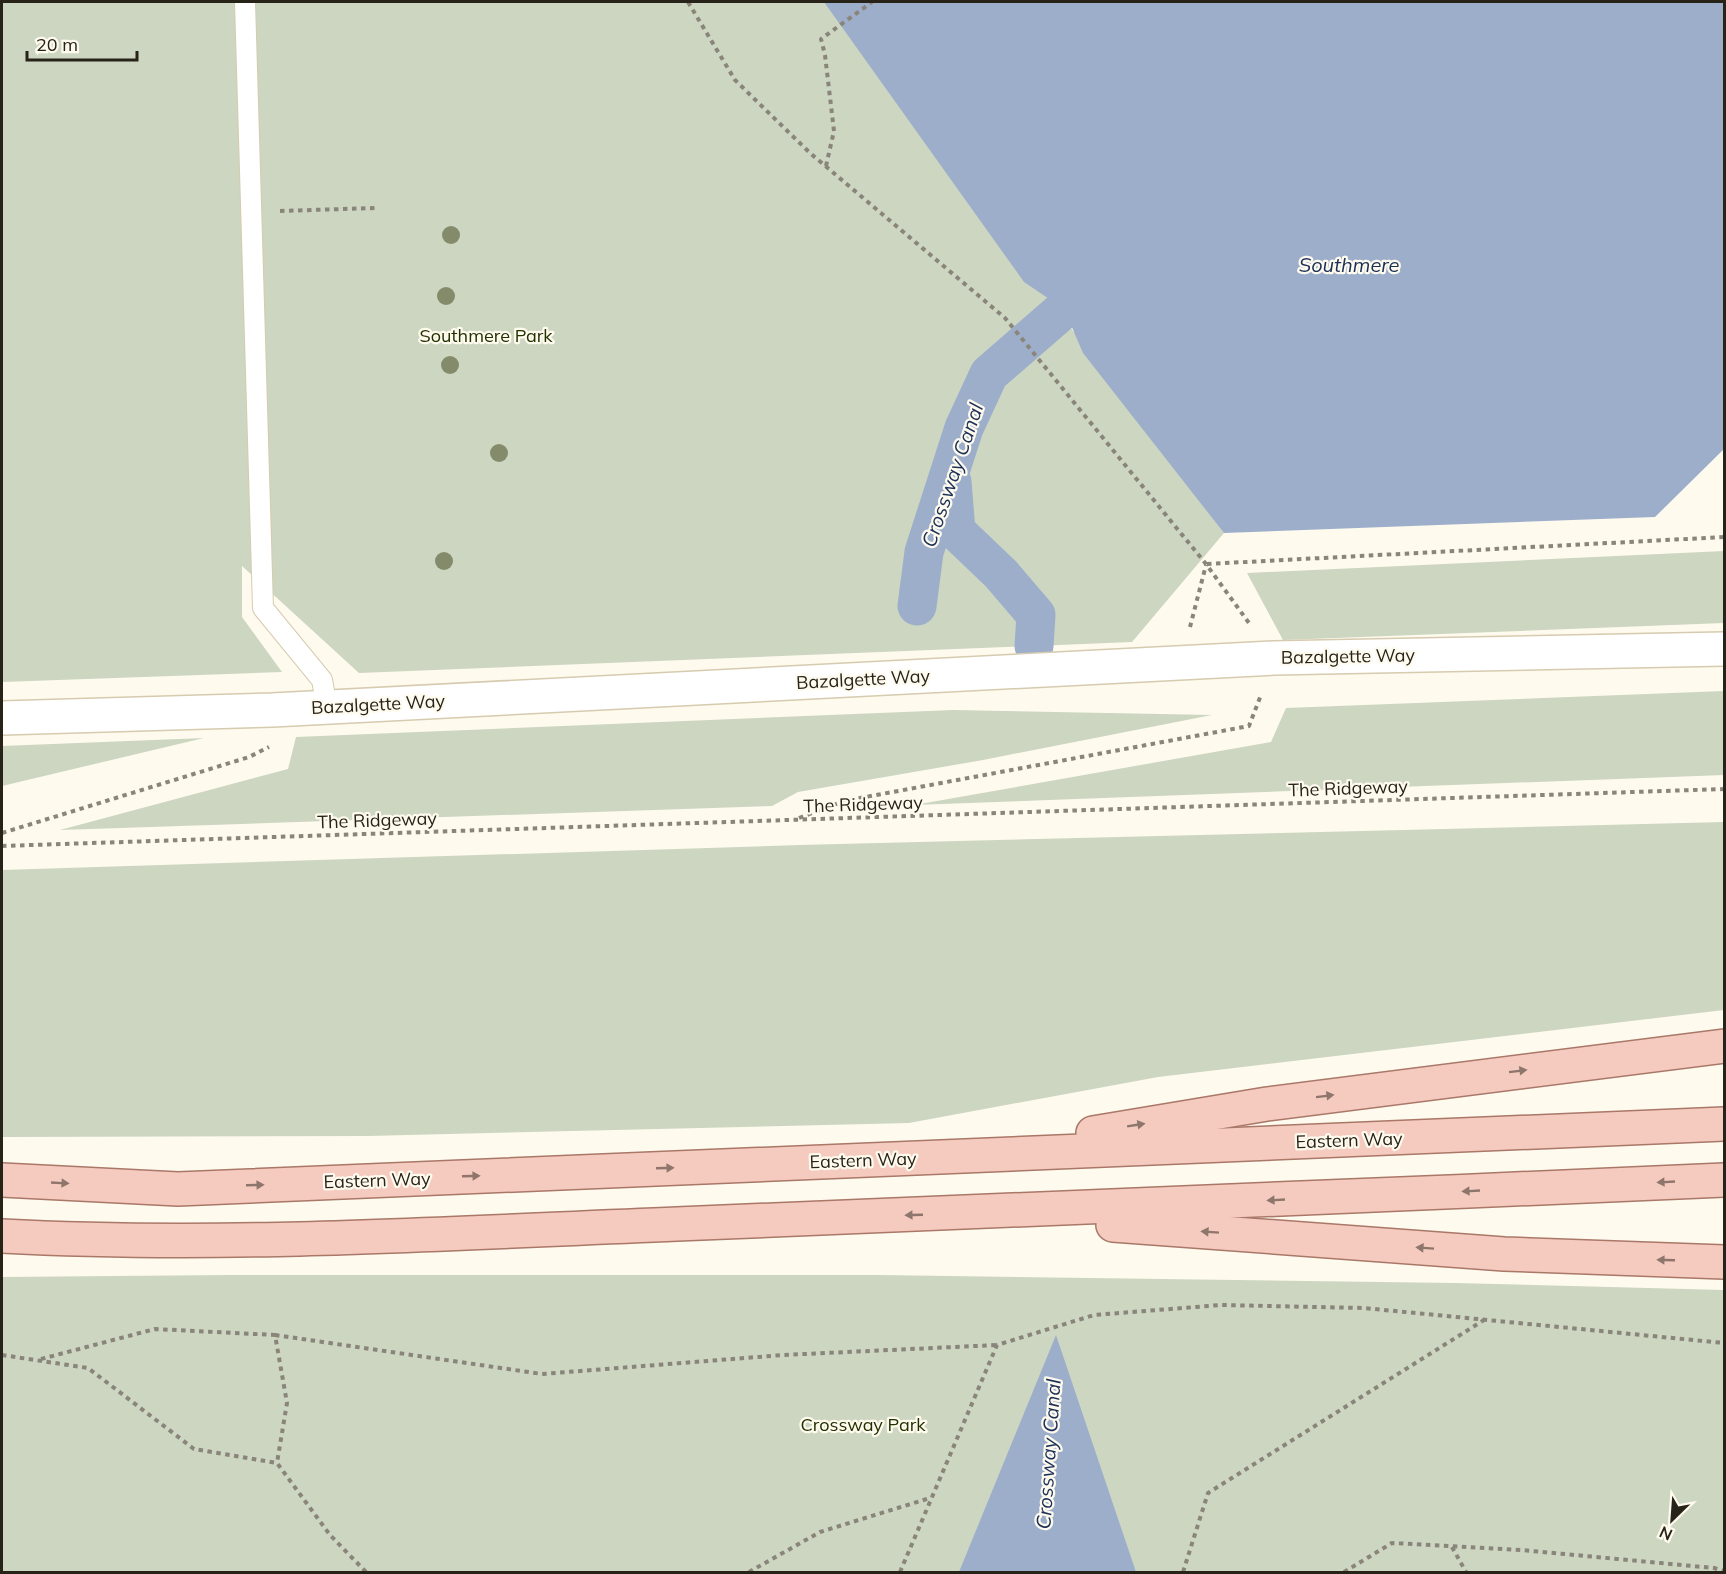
<svg xmlns="http://www.w3.org/2000/svg" width="1726" height="1574" font-family="Mulish,sans-serif">
<style>
.green{fill:#cdd6c1}
.water{fill:#9daecb}
.lines{fill:none;stroke-linecap:round;stroke-linejoin:round}
.canal{stroke:#9daecb;stroke-width:39}
.service-casing{stroke:#d6cbaf;stroke-width:22}
.minor-casing{stroke:#d6cbaf;stroke-width:36}
.primary-casing{stroke:#a97869;stroke-width:36}
.path{stroke:#89857a;stroke-width:4;stroke-dasharray:4.5 4.5;stroke-linecap:butt}
.service{stroke:#fff;stroke-width:20}
.minor{stroke:#fff;stroke-width:33}
.primary{stroke:#f5cabf;stroke-width:33}
.tree{fill:#848b6b}
.oneway{fill:#8e766c}
.labels{text-anchor:middle;dominant-baseline:central;stroke-width:4.5;stroke-linejoin:round;paint-order:stroke}
.park-label{font-size:18px;fill:#213100;stroke:#fefaee}
.street-label{font-size:18px;fill:#272319;stroke:#fefaee}
.water-label{font-size:20px;font-style:italic;fill:#1a3058;stroke:#fefaee}
</style>
<rect width="100%" height="100%" fill="#fefaee"/>
<!-- green -->
<g class="green">
<path d="M 2,2 L 827,2 L 1224,533 L 1132,642 L 359,673 L 242,566 L 242,617 L 282,672 L 2,682 Z"/>
<path d="M 1724,551 L 1724,623 L 1283,640 L 1247,573 Z"/>
<path d="M 1724,691 L 1724,775 L 914,805 L 1271,742 L 1286,708 Z"/>
<path d="M 953,710 L 1212,715 L 983,760 L 798,792 L 772,806 L 60,830 L 288,769 L 296,737 Z"/>
<path d="M 204,738 L 2,786 L 2,746 Z"/>
<path d="M 1724,822 L 1724,1010 L 1158,1077 L 909,1123 L 367,1136 L 2,1137 L 2,870 L 800,845 Z"/>
<path d="M 230,1275 L 879,1275 L 1455,1283 L 1724,1290 L 1724,1572 L 2,1572 L 2,1277 Z"/>
</g>
<!-- water -->
<g class="water">
<path d="M 824,2 L 1724,2 L 1724,449 L 1655,517 L 1224,533 L 1083,353 L 1064,309 L 1024,282 Z"/>
<path d="M 1056,1335 L 1136,1572 L 959,1572 Z"/>
</g>
<g class="lines">
<!-- canal -->
<g class="canal">
<path d="M 952,482 L 956,531 L 1001,574 L 1036,615 L 1034,646"/>
<path d="M 917,606 L 924,552 L 964,428 L 989,374 L 1064,309"/>
</g>
<!-- service casing -->
<g class="service-casing">
<path id="service" d="M 245,2 L 263,608 L 322,680 L 327,707"/>
</g>
<!-- minor casing -->
<g class="minor-casing">
<path id="minor" d="M 2,718 L 272,710 L 1274,658 L 1724,649"/>
</g>
<!-- primary casing -->
<g class="primary-casing">
<g id="primary">
<path d="M 1093,1133 L 1267,1104 L 1724,1046"/>
<path d="M 2,1180 L 178,1189 L 1724,1124"/>
<path d="M 1113,1225 L 1504,1254 L 1724,1262"/>
<path d="M 2,1236 C 227,1248 452,1233 677,1224 C 1026,1211 1375,1195 1724,1180"/>
</g>
</g>
<!-- path -->
<g class="path">
<path d="M 688,2 L 735,80 L 810,153 L 1005,318 L 1206,564 L 1249,623"/>
<path d="M 826,166 L 834,131 L 825,55 L 821,39 L 872,2"/>
<path d="M 280,211 L 375,208"/>
<path d="M 1207,564 L 1724,537"/>
<path d="M 1190,627 L 1206,565"/>
<path d="M 799,818 L 844,801 L 1249,726 L 1261,695"/>
<path d="M 2,833 L 249,757 L 269,747"/>
<path d="M 2,846 L 1724,789"/>
<path d="M 275,1335 L 542,1374 L 783,1355 L 997,1345"/>
<path d="M 2,1355 L 88,1368 L 194,1449 L 277,1463 L 330,1535 L 366,1572"/>
<path d="M 41,1359 L 155,1329 L 275,1335 L 287,1403 L 277,1463"/>
<path d="M 1452,1547 L 1466,1572"/>
<path d="M 749,1572 L 820,1532 L 930,1498"/>
<path d="M 900,1572 L 997,1345 L 1094,1315 L 1221,1305 L 1364,1308 L 1724,1343"/>
<path d="M 1183,1572 L 1208,1493 L 1484,1320"/>
<path d="M 1344,1572 L 1392,1543 L 1521,1550 L 1714,1568 L 1724,1571"/>
</g>
<!-- service -->
<use href="#service" class="service"/>
<!-- minor -->
<use href="#minor" class="minor"/>
<!-- primary -->
<use href="#primary" class="primary"/>
</g>
<!-- trees -->
<g class="tree">
<circle cx="451" cy="235" r="9"/>
<circle cx="446" cy="296" r="9"/>
<circle cx="450" cy="365" r="9"/>
<circle cx="499" cy="453" r="9"/>
<circle cx="444" cy="561" r="9"/>
</g>
<!-- one-way arrows -->
<defs><path id="oneway-solid" d="M-6-.8H1V-3.2L6.5 0L1 3.2V.8H-6Z" transform="scale(1.5)"/></defs>
<g class="oneway">
<use href="#oneway-solid" transform="translate(1518 1071) rotate(-7)"/>
<use href="#oneway-solid" transform="translate(1325 1096) rotate(-7)"/>
<use href="#oneway-solid" transform="translate(1136 1125) rotate(-9)"/>
<use href="#oneway-solid" transform="translate(665 1168) rotate(-2)"/>
<use href="#oneway-solid" transform="translate(471 1176) rotate(-2)"/>
<use href="#oneway-solid" transform="translate(1666 1182) rotate(177)"/>
<use href="#oneway-solid" transform="translate(60 1183) rotate(3)"/>
<use href="#oneway-solid" transform="translate(255 1185) rotate(-2)"/>
<use href="#oneway-solid" transform="translate(1471 1191) rotate(177)"/>
<use href="#oneway-solid" transform="translate(1276 1200) rotate(177)"/>
<use href="#oneway-solid" transform="translate(914 1215) rotate(178)"/>
<use href="#oneway-solid" transform="translate(1210 1232) rotate(-176)"/>
<use href="#oneway-solid" transform="translate(1425 1248) rotate(-176)"/>
<use href="#oneway-solid" transform="translate(1666 1260) rotate(-178)"/>
</g>
<g class="labels">
<!-- park labels -->
<g class="park-label">
<text x="486" y="335">Southmere Park</text>
<text x="863" y="1424">Crossway Park</text>
</g>
<!-- street labels -->
<g class="street-label">
<text transform="translate(1348 656) rotate(-1)">Bazalgette Way</text>
<text transform="translate(863 679) rotate(-3)">Bazalgette Way</text>
<text transform="translate(378 704) rotate(-3)">Bazalgette Way</text>
<text transform="translate(1348 788) rotate(-2)">The Ridgeway</text>
<text transform="translate(863 804) rotate(-2)">The Ridgeway</text>
<text transform="translate(377 820) rotate(-2)">The Ridgeway</text>
<text transform="translate(1349 1140) rotate(-2)">Eastern Way</text>
<text transform="translate(863 1160) rotate(-2)">Eastern Way</text>
<text transform="translate(377 1180) rotate(-2)">Eastern Way</text>
</g>
<!-- water labels -->
<g class="water-label">
<text x="1349" y="264">Southmere</text>
<text transform="translate(952 475) rotate(-71)">Crossway Canal</text>
<text transform="translate(1048 1454) rotate(-86)">Crossway Canal</text>
</g>
</g>
<!-- border -->
<rect width="1726" height="1574" fill="none" stroke="#272319" stroke-width="6"/>
<!-- north arrow -->
<g transform="translate(1672 1520) rotate(205)" stroke="#fefaee" stroke-width="4.5" paint-order="stroke">
<path d="M0-4.5L10 22L0 15L-10 22Z" fill="#272319"/>
<text y="-9" font-size="16" font-weight="bold" text-anchor="middle" fill="#272319">N</text>
</g>
<!-- scale -->
<path d="M27 51v9h110v-9" fill="none" stroke="#272319" stroke-width="3"/>
<text x="36" y="51" font-size="18" fill="#272319" stroke="#fefaee" stroke-width="4.5" paint-order="stroke">20 m</text>
</svg>
